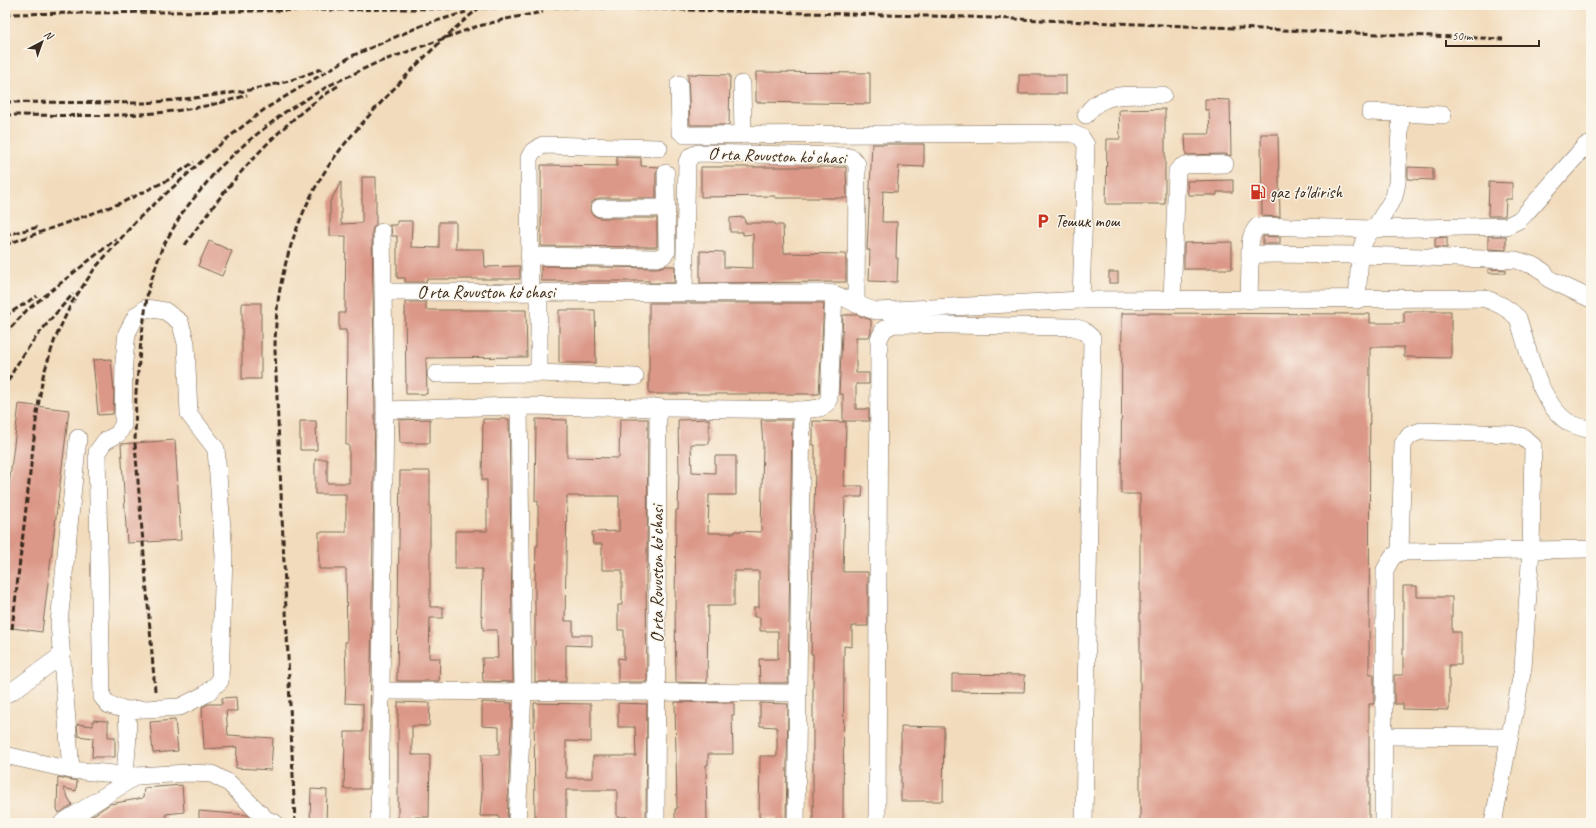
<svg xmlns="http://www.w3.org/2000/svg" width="1596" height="828" font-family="Caveat,sans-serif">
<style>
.building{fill:#db9787}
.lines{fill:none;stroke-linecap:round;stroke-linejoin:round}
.minor-casing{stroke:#7b6855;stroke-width:18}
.minor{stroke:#fff;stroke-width:17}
.rail{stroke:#3b2a1e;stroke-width:3;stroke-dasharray:6 3;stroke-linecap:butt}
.labels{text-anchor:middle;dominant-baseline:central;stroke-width:3;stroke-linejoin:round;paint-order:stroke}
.street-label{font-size:17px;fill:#3b2a1e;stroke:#fbf7ec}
.poi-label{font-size:17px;fill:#3b2a1e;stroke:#fbf7ec;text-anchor:start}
</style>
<rect width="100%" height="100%" fill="#fbf7ec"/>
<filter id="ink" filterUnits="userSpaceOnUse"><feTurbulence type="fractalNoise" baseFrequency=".025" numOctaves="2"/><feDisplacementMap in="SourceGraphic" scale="8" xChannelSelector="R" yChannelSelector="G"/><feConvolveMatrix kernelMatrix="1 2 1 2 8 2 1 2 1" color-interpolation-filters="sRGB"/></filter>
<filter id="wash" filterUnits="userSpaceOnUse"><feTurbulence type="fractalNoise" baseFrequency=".012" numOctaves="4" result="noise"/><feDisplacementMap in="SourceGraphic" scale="16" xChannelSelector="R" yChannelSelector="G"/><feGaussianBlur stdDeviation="0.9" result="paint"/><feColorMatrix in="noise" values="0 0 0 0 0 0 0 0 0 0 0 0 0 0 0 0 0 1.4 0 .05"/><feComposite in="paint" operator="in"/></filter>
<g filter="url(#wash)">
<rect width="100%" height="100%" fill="#f2dbbc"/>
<g id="blocks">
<!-- building -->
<g class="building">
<path d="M 756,72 L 870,73 L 870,104 L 756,102 Z"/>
<path d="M 688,74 L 730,75 L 729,125 L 690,125 Z"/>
<rect x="1019" y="75" width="47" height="19"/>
<path d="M 1205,99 L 1230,100 L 1231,156 L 1225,154 L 1186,155 L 1185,134 L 1210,134 L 1209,110 L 1205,110 Z"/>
<path d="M 1165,109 L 1165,204 L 1106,204 L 1107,139 L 1120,139 L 1119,110 Z"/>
<path d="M 1261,134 L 1278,134 L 1280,217 L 1262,216 Z"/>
<path d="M 872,144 L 924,144 L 924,167 L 899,166 L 897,192 L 883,191 L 882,222 L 897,222 L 896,258 L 898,258 L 897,282 L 869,281 L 870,250 L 867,250 Z"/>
<path d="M 617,157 L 641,158 L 641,166 L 659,167 L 656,173 L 656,198 L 600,198 L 595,200 L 591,203 L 590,208 L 591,213 L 595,216 L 600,218 L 657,218 L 657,247 L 541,246 L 541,165 L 617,166 Z"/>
<path d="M 701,167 L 846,167 L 847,198 L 775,198 L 775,196 L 701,197 Z"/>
<path d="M 1408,167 L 1433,168 L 1433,180 L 1408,179 Z"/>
<path d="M 362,177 L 376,177 L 376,224 L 373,228 L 372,232 L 375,410 L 369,789 L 344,789 L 345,732 L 363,732 L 363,704 L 345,703 L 346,679 L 345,642 L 347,642 L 346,569 L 319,569 L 319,532 L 346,532 L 346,494 L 315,494 L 315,459 L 327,459 L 327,483 L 349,483 L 349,445 L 346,445 L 347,333 L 346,333 L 346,330 L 339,330 L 339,313 L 345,313 L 346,236 L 330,236 L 330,202 L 341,182 L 341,224 L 362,223 Z"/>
<path d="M 1233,180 L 1233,192 L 1217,192 L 1217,195 L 1188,195 L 1187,181 Z"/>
<path d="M 1489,182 L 1512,183 L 1512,199 L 1506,199 L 1505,216 L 1488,216 Z"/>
<path d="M 744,217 L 745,223 L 775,223 L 775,225 L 783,225 L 784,253 L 846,254 L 846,282 L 700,283 L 700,251 L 724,252 L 724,267 L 753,268 L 753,234 L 743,235 L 743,232 L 730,232 L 730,218 Z"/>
<path d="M 397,221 L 412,221 L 411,247 L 439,248 L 439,222 L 456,222 L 456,249 L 484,249 L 485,267 L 520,266 L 520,279 L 426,279 L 426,282 L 405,282 L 405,278 L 397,278 L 397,236 L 392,236 L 391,227 L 389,225 L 397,225 Z"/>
<path d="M 1263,236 L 1280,237 L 1280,244 L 1263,244 Z"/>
<path d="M 1488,236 L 1506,236 L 1506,250 L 1488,249 Z"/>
<path d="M 1447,237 L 1447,248 L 1435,247 L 1435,238 Z"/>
<path d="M 209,241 L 232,251 L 222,276 L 198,266 Z"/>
<path d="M 1232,242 L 1232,269 L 1184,269 L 1184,243 Z"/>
<path d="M 541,266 L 657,268 L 665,266 L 675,266 L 674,283 L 649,283 L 649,281 L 541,281 Z"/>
<path d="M 1488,269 L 1506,270 L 1506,273 L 1488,273 Z"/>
<rect x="1109" y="272" width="9" height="11"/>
<path d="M 405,302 L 426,302 L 426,310 L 526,310 L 527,357 L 426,358 L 427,394 L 406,394 Z"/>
<rect x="242" y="303" width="19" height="76"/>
<path d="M 649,303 L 824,303 L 819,394 L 649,394 Z"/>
<path d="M 559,310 L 595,310 L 596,363 L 559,363 Z"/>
<path d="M 1404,311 L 1451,311 L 1451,358 L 1404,357 L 1404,347 L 1370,347 L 1369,674 L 1374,674 L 1374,704 L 1369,704 L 1369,823 L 1140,823 L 1140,494 L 1121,494 L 1122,313 L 1370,314 L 1370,323 L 1404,323 Z"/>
<path d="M 843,315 L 857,315 L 871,320 L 871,332 L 869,337 L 856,337 L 856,373 L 869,373 L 869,384 L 856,384 L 856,409 L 869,409 L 869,421 L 843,421 L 843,394 L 839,394 Z"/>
<path d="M 111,359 L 114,392 L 113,414 L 98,415 L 93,360 Z"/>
<path d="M 19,404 L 69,410 L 42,632 L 5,627 L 5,518 Z"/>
<path d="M 430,419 L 430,443 L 400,443 L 399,420 Z"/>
<path d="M 483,419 L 509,419 L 513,682 L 483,681 L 482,658 L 498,658 L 497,630 L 483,630 L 482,616 L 481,616 L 482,569 L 455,569 L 455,531 L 487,531 L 487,480 L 482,480 Z"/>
<path d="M 536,419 L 567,420 L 567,457 L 619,458 L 620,419 L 648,419 L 647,568 L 646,568 L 647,682 L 618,682 L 618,658 L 624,659 L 624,630 L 618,630 L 618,605 L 622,605 L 622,570 L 602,570 L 602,544 L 593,544 L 592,532 L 619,531 L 619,496 L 567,496 L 565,621 L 573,621 L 573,635 L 592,635 L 592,646 L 566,645 L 566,682 L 535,682 L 535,583 L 536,546 L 538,546 L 538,501 L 535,501 Z"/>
<path d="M 709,419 L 709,444 L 691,444 L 692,472 L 715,473 L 715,456 L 736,456 L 736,495 L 709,495 L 708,533 L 735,533 L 735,531 L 761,532 L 763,444 L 761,420 L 792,420 L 788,683 L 760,683 L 759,659 L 778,659 L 778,631 L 760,631 L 760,617 L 754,617 L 754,607 L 759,607 L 759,571 L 734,571 L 734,606 L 708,606 L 707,683 L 676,682 L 675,607 L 676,510 L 678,510 L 679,472 L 678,420 Z"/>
<path d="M 300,421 L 316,421 L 317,450 L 300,450 Z"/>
<path d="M 813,421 L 846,422 L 844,486 L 863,486 L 862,497 L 845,497 L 843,572 L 868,572 L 868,626 L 852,626 L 852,647 L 844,646 L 843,823 L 813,823 L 813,654 L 811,654 L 815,466 L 815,445 L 813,445 Z"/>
<path d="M 175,440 L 181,540 L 127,543 L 121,444 Z"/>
<path d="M 400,471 L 430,471 L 430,607 L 443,607 L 443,618 L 430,618 L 429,658 L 440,658 L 439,681 L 397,681 Z"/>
<path d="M 1403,586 L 1417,586 L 1417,597 L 1452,597 L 1452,632 L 1461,632 L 1461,665 L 1449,665 L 1449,710 L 1403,709 L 1403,704 L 1394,704 L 1394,675 L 1403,675 Z"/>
<path d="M 952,674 L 1025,675 L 1024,692 L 952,691 Z"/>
<path d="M 236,697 L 237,711 L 226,711 L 228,735 L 273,738 L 271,770 L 236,768 L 237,747 L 204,749 L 202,707 L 208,704 L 222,704 L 222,698 Z"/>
<path d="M 398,702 L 430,703 L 429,726 L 412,726 L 412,755 L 430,755 L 429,817 L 412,817 L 412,822 L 398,822 Z"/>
<path d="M 482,702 L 512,703 L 507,823 L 499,822 L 499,816 L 480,816 L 482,792 L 481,755 L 499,755 L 499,727 L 482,726 Z"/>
<path d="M 675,702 L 734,703 L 734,715 L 732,715 L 733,754 L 708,754 L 708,765 L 706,765 L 707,823 L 675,823 L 675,809 L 677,809 Z"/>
<path d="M 534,703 L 591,704 L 591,742 L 566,741 L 566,778 L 593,778 L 593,756 L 636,756 L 635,727 L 618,727 L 618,703 L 647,704 L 646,823 L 635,823 L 635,817 L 617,817 L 617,790 L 566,790 L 566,823 L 535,823 Z"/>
<path d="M 760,703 L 788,704 L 786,823 L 777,823 L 777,818 L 759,817 L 760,756 L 777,756 L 777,727 L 760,726 Z"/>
<path d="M 93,720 L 108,721 L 108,737 L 115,737 L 115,757 L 92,757 L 93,738 L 78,736 L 77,724 L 93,726 Z"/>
<path d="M 175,720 L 178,751 L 153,753 L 150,722 Z"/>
<path d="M 901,726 L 944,727 L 943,801 L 901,801 Z"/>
<path d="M 58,777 L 77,781 L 76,791 L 63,788 L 72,805 L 59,813 L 57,809 Z"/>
<path d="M 182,785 L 184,812 L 166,814 L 166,823 L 87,823 L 87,819 L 110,804 L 143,798 L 144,788 Z"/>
<path d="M 311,789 L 327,790 L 326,823 L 310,823 Z"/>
<path d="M 199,811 L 247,815 L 256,823 L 199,822 Z"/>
</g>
</g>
</g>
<g filter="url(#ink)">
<use href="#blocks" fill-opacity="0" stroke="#7b6855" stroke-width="1"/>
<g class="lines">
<!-- minor casing -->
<g class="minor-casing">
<g id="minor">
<path d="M 679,84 L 680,131 L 685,135 L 1071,133 L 1081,137 L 1086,145 L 1081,300"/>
<path d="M 742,84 L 743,135"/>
<path d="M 1370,112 L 1443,115"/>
<path d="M 1086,115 C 1102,89 1136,96 1163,95"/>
<path d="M 1591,145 L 1585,146 L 1525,214 L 1519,220 L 1507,226 L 1374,229 C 1365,234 1362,246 1360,255 L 1516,260 L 1535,266 L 1544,272 L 1549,279 L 1591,299"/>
<path d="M 600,208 L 667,208"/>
<path d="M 529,256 L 657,258 L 663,256 L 667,251 L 666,173"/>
<path d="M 1250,263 C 1250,250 1248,236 1258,226 L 1374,229 L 1394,197 L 1397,183 L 1401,113"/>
<path d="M 384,292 L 829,293 C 846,296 860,308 877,311 L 1081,300 L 1483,298 C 1497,302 1507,307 1518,318 C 1528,349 1539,403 1568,422 C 1575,426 1583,428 1591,430"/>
<path d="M 530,292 L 529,158 L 533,151 L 543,145 L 659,148"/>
<path d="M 684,293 L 687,162 L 691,156 L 698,153 L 845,156 L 852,158 L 857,164 L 856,304"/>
<path d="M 1172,300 L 1177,171 L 1181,167 L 1185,165 L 1225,164"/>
<path d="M 1249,300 L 1250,263 L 1253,256 L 1259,254 L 1360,255 L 1357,300"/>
<path d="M 539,373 L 539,292"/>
<path d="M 436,374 L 539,373 L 635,377"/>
<path d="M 385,410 L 519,406 L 802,410 L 820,408 L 827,403 L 829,398 L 834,294"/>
<path d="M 1400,552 L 1403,444 L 1410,435 L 1421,431 L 1511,434 L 1523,437 L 1533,446 L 1531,549 L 1523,668 L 1493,823"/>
<path d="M 382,691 L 797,693"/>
<path d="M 5,694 L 11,692 L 62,655"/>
<path d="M 1383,736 L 1510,737"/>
<path d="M 5,755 L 71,770 L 136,776"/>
<path d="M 71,770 L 59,623 L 78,438"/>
<path d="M 125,775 L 128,735 L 127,710 L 180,707 L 206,694 L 220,681 L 224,555 L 216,449 L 189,414 L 186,343 L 180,322 L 165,311 L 146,308 L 136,316 L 127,333 L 124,361 L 123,425 L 118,434 L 105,441 L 97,452 L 102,697 L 109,705 L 127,710"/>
<path d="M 62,823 L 136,776 L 189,773 L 212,774 L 229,783 L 267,820 L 275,823"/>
<path d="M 379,823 L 385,410 L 382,232"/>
<path d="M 517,823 L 523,691 L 519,406"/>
<path d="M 656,823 L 658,407"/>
<path d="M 796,823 L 802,410"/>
<path d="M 877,823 L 879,339 L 884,329 L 894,324 L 1073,327 L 1083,330 L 1092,338 L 1084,823"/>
<path d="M 1383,823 L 1385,570 L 1392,557 L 1400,552 L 1591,549"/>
</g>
</g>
<!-- minor -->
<use href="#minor" class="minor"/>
<!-- rail -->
<g class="rail">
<path d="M 1471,5 L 1591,8"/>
<path d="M 5,14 L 567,7 L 967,17 L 1503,39"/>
<path d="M 5,102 L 146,103 L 194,98 L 245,91 L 289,81 L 324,68"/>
<path d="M 5,115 C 86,115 169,121 247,95"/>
<path d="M 5,235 L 39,227"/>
<path d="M 5,245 L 121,203 L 168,180 L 194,162"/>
<path d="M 185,245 C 227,185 276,125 338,86"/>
<path d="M 5,316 L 37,296"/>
<path d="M 5,334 L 27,310 L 116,239"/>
<path d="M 5,389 C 17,356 50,320 73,294"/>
<path d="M 12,629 L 37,413 L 43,376 L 55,339 L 71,304 L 95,268 L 138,219 L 224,141 L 265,109 L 352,56 L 423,25 L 466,12"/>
<path d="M 155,691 L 135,444 L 136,392 L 141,341 L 148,290 L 162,248 L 182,213 L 217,170 L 247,142 L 285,112 L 330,85 L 374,64 L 475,27 L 506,19 L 543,12"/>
<path d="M 295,823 L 275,350 C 275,336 276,323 277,310 C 281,270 295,227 313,192 C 332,155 361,124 389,94 C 418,63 447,34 479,8"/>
</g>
</g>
</g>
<!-- icons -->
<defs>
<g id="fuel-bare" transform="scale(1.2)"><path d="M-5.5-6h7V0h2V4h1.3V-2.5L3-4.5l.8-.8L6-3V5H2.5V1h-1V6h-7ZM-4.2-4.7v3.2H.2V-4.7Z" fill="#c8321e" stroke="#fbf7ec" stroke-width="2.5" paint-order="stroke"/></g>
<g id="parking-bare" transform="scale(1.2)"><path d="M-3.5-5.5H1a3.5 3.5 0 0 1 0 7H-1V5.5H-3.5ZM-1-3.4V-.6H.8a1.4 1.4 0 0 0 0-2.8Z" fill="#c8321e" stroke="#fbf7ec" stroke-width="2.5" paint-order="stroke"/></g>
</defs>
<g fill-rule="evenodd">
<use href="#fuel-bare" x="1258" y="192"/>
<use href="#parking-bare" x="1043" y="221"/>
</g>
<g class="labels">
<!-- street labels -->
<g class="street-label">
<text transform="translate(777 156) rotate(2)">Oʻrta Rovuston koʻchasi</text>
<text x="486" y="292">Oʻrta Rovuston koʻchasi</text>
<text transform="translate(657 574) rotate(-90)">Oʻrta Rovuston koʻchasi</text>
</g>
<!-- poi labels -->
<g class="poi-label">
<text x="1270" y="192">gaz to'ldirish</text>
<text x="1055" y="221">Тешик тош</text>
</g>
</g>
<!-- margin -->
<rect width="1596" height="828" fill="none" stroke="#fbf7ec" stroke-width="20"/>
<!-- north arrow -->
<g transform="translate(42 42) rotate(41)" stroke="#fbf7ec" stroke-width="3" paint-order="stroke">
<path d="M0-3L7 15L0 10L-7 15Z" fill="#3b2a1e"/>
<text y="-6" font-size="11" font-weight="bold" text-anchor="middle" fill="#3b2a1e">N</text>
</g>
<!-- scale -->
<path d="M1446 40v6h93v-6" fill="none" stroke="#3b2a1e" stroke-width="2"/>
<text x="1452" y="40" font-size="12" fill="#3b2a1e" stroke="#fbf7ec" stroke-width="3" paint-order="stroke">50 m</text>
</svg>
